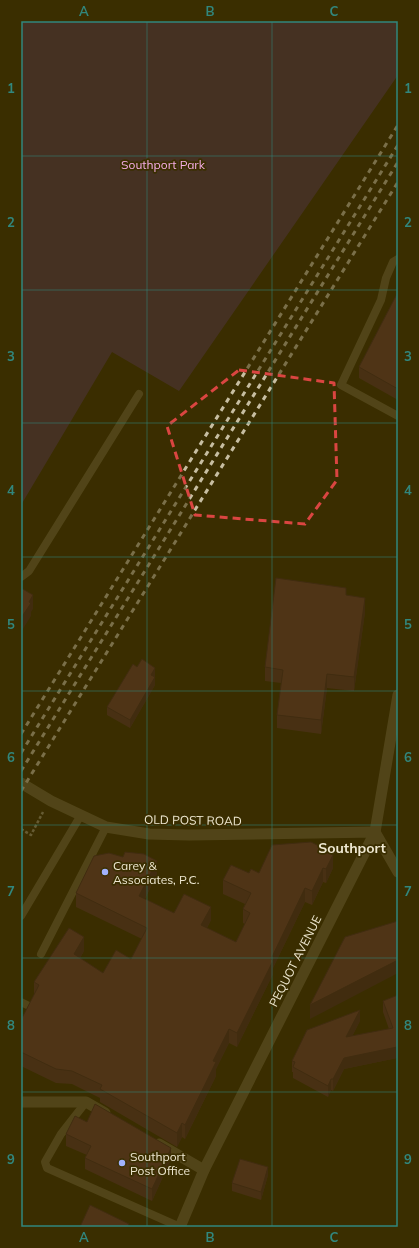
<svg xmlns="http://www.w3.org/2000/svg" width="419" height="1248" font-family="Mulish,sans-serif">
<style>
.green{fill:#53364d}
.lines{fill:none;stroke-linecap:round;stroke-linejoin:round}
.path{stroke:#9c9271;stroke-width:2.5;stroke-dasharray:3 2;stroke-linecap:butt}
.service{stroke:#6e6136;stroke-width:8}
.minor{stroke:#6e6136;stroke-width:11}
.tertiary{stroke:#6e6136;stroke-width:11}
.rail{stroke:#c7bea2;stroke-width:3;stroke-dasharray:5 5;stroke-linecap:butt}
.wall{fill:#59342b}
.shaded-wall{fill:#492b23}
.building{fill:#683d32;stroke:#492b23}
.marked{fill:none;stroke:#da4541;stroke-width:3;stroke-dasharray:8 5;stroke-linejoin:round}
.grid{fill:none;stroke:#31877d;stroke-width:1;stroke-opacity:0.55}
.poi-dot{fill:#a2b2fd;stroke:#3a2e00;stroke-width:1.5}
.labels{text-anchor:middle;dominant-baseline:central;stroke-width:3.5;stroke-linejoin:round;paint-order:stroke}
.park-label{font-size:12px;fill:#f5ade6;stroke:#3a2e00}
.street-label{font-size:12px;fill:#efe8d1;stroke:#3a2e00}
.poi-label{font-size:12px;fill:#efe8d1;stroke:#3a2e00;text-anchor:start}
.quarter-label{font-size:14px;font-weight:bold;fill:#efe8d1;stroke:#3a2e00}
.neatline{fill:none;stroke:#31877d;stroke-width:1.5}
.grid-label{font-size:13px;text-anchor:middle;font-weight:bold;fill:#31877d}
</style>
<rect width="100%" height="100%" fill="#3a2e00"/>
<!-- green -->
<path class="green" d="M 21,21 L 398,21 L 398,75 L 179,391 L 112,352 L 21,505 Z"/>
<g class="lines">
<!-- path -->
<path class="path" d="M 21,829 L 31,835 L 43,812"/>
<!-- service -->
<g class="service">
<path d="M 398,259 L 393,262 L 386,278 L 381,300 L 341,385 L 398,416"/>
<path d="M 21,577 L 29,571 L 139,394"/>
<path d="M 21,916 L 81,815"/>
<path d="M 41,954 L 106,827"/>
<path d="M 21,1002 L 29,1006"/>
<path d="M 86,1102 L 61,1134 L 45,1162 L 47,1168 L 180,1227"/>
</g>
<!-- minor -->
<g class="minor">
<path d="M 21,783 L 51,801 L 106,827 L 149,834 L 189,835 L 375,832 L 398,872"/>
<path d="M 21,1102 L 86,1102 L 105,1113"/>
<path d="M 159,1144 L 204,1170"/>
</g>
<!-- tertiary -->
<path class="tertiary" d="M 180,1227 L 204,1170 L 375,832 L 398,695"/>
<!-- rail -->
<g class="rail">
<path d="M 21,734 L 398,125"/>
<path d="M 21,753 L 398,145"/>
<path d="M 21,771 L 398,162"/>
<path d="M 21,791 L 398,182"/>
</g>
</g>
<!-- wall -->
<g class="wall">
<path d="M 398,292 L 398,400 L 359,378 L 359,367 Z"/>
<path d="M 346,596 L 365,612 L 354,691 L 327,688 L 321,734 L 277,728 L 277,715 L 281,683 L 265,681 L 265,667 Z"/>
<path d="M 137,667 L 155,676 L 154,677 L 155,685 L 130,728 L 107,715 L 107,707 Z"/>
<path d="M 331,854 L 333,868 L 326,883 L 323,882 L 312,905 L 305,902 L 273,968 L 273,974 L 237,1047 L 229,1043 L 216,1069 L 216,1076 L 185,1139 L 182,1137 L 177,1147 L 100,1102 L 100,1098 L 72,1084 L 56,1083 L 21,1066 L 21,1020 L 34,995 L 34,982 L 84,951 L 80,958 L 103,973 L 131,959 L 142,939 L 76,907 L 76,893 L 123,857 L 157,874 L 145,899 L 174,913 L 211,920 L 207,928 L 236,942 L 245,924 L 243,923 L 243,909 L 245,904 L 223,894 L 223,880 L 249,873 L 259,873 Z"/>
<path d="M 398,995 L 398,1060 L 397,1058 L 344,1069 L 333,1091 L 331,1090 L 328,1097 L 293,1078 L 293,1072 L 292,1072 L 292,1061 L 360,1021 L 352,1036 L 389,1029 L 383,1012 L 383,1001 Z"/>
<path d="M 87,1122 L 171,1159 L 152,1201 L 85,1169 L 85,1158 L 87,1155 L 66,1146 L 66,1134 Z"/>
<path d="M 268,1175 L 261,1200 L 232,1191 L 232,1183 Z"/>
</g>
<!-- shaded-wall -->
<g class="shaded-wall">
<path d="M 33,595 L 33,609 L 31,612 L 31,616 L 21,632 L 21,618 L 29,602 Z"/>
<path d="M 365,598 L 365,612 L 354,691 L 354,677 Z"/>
<path d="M 155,668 L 155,676 L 151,683 L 151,675 Z"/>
<path d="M 327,674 L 327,688 L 321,734 L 321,720 Z"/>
<path d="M 155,677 L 155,685 L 130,728 L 130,720 Z"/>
<path d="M 331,852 L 331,858 L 333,855 L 333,868 L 326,883 L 326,869 Z"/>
<path d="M 157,861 L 157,874 L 139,910 L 139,896 Z"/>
<path d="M 323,868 L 323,882 L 312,905 L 312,891 Z"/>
<path d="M 305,888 L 305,902 L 273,968 L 273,974 L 237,1047 L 237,1033 L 271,959 Z"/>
<path d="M 211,907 L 211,920 L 201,939 L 201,925 Z"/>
<path d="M 84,937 L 84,951 L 74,968 L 74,954 Z"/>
<path d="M 398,960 L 398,973 L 310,1019 L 310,1005 Z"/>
<path d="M 360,1010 L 360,1021 L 346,1049 L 346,1037 Z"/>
<path d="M 229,1029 L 229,1043 L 216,1069 L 216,1076 L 185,1139 L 185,1125 L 213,1061 Z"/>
<path d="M 397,1047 L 397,1058 L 344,1069 L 333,1091 L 333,1079 L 344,1058 Z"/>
<path d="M 331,1079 L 331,1090 L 328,1097 L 328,1086 Z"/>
<path d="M 182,1123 L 182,1137 L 177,1147 L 177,1133 Z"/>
<path d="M 171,1148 L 171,1159 L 152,1201 L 152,1189 Z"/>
<path d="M 268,1167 L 268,1175 L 261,1200 L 261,1192 Z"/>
</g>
<!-- building -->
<g class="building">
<path d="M 398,292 L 398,389 L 359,367 Z"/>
<path d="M 276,578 L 346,588 L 346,595 L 365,598 L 354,677 L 327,674 L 321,720 L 277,715 L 283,670 L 265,667 Z"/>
<path d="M 21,588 L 33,595 L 29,602 L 31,603 L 21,618 Z"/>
<path d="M 142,659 L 155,668 L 151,675 L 155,677 L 130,720 L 107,707 L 133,664 L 137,667 Z"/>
<path d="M 311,842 L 331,852 L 331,854 L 333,855 L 326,869 L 323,868 L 312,891 L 305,888 L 271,959 L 273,961 L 237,1033 L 229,1029 L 213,1061 L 216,1062 L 185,1125 L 182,1123 L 177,1133 L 100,1089 L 102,1085 L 72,1071 L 56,1069 L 21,1052 L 21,1020 L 39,985 L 34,982 L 69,928 L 84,937 L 74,954 L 103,973 L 116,950 L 131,959 L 147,928 L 76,893 L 94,856 L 109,853 L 123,857 L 125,852 L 144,854 L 157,861 L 139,896 L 174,913 L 184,894 L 211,907 L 201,925 L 236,942 L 250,913 L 243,909 L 251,893 L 223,880 L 231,865 L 249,873 L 251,869 L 259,873 L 272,845 Z"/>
<path d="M 398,921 L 398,960 L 310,1005 L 345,937 Z"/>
<path d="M 398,995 L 398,1049 L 397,1047 L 344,1058 L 333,1079 L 331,1079 L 328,1086 L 293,1067 L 295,1062 L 292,1061 L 307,1030 L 360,1010 L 346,1037 L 393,1028 L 383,1001 Z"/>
<path d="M 95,1104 L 171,1148 L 152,1189 L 85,1158 L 91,1146 L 66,1134 L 75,1116 L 87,1122 Z"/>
<path d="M 240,1159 L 268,1167 L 261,1192 L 232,1183 Z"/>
<path d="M 90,1205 L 129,1224 L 128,1226 L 132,1227 L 80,1227 Z"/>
</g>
<!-- marked area -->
<path d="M0 0H419V1248H0ZM 239,370 L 334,383 L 337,480 L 305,524 L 195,515 L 167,426 Z" fill="#3a2e00" fill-opacity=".55" fill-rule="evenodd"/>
<path class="marked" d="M 239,370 L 334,383 L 337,480 L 305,524 L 195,515 L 167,426 Z"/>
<!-- grid -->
<path class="grid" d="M 147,21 L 147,1227M 272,21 L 272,1227M 21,156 L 398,156M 21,290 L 398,290M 21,423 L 398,423M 21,557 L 398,557M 21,691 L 398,691M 21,825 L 398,825M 21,958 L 398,958M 21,1092 L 398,1092"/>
<!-- markers -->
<g class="poi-dot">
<circle cx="105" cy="872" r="4"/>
<circle cx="122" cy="1163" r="4"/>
</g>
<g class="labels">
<!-- park labels -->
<g class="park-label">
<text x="163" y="164">Southport Park</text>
</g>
<!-- street labels -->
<g class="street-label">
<text transform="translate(193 820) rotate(1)">OLD POST ROAD</text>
<text transform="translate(295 961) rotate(-63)">PEQUOT AVENUE</text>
</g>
<!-- poi labels -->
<g class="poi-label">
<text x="113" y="865">Carey &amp;<tspan x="113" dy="14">Associates, P.C.</tspan></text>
<text x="130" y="1156">Southport<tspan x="130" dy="14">Post Office</tspan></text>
</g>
<!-- quarter labels -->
<g class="quarter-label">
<text x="352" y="848">Southport</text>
</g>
</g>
<!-- border -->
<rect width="419" height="1248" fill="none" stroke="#3a2e00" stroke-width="44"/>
<rect x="22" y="22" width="375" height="1204" class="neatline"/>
<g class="grid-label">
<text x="84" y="16">A</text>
<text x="210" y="16">B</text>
<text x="334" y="16">C</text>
<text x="11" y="93">1</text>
<text x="408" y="93">1</text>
<text x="11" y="227">2</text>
<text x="408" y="227">2</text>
<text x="11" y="361">3</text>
<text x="408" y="361">3</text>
<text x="11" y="495">4</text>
<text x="408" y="495">4</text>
<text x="11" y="629">5</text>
<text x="408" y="629">5</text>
<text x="11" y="762">6</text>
<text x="408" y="762">6</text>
<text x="11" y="896">7</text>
<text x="408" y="896">7</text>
<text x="11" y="1030">8</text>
<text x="408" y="1030">8</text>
<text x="11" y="1164">9</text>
<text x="408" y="1164">9</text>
<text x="84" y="1242">A</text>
<text x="210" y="1242">B</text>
<text x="334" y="1242">C</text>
</g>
</svg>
